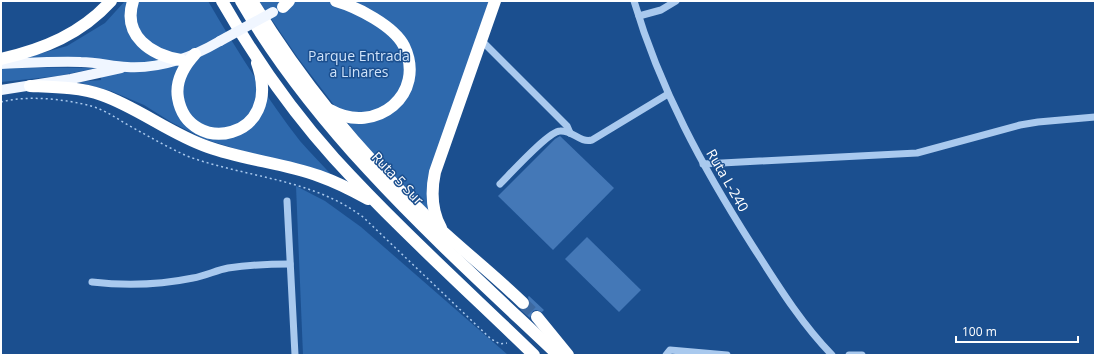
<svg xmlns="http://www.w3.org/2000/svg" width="1096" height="356" font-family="'Open Sans',sans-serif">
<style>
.green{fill:#2e69ad}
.building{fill:#4478b7}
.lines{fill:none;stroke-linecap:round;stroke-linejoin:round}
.highway-tunnel{stroke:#3d69a0;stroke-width:12;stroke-dasharray:12 6;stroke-linecap:butt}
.path{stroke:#a9c9ee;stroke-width:1.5;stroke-dasharray:2 3;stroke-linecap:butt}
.minor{stroke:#a9c9ee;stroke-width:7}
.major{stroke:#f0f6ff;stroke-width:10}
.highway{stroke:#fff;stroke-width:12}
.major-bridge{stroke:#f0f6ff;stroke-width:10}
.labels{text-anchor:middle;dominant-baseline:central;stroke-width:3;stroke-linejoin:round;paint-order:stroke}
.park-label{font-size:14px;fill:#cfe3fa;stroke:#1b4f8f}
.street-label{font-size:14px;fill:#fff;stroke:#1b4f8f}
</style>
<rect width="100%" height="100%" fill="#1b4f8f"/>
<!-- green -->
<g class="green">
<path d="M 125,1 L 208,1 C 236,49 266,97 300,141 C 311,154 324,166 335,179 L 204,139 L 171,122 L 144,105 L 111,91 L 77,82 L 101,80 L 103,60 L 21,59 L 67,46 L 105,23 Z"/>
<path d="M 259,1 L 489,1 L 434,162 L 432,216 L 370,152 L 298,58 Z"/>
<path d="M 1,67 L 97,68 L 58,76 L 1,82 Z"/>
<path d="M 296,186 L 325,201 L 361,227 L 508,355 L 303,355 Z"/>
</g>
<!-- building -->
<g class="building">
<path d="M 560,136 L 614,188 L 553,250 L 498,196 L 555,139 Z"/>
<path d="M 587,237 L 641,290 L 619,312 L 565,259 Z"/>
<path d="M 529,296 L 544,310 L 542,312 L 536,310 L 533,311 L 530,318 L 521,310 L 526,310 L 530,305 L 528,297 Z"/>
</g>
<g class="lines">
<!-- highway-tunnel -->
<path class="highway-tunnel" d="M 523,303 L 537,317"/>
<!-- path -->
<path class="path" d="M 1,102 C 27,95 65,99 91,106 C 105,110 116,118 128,125 C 148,136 167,147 187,156 C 246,178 311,178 363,217 L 491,339 L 500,344 L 507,343"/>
<!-- minor -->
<g class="minor">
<path d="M 634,1 C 660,89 703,168 752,245 C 777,284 800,322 832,355"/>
<path d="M 639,16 L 661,10 L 676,1"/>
<path d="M 481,40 L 567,126 L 570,133"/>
<path d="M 703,164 L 917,153 L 1020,125 L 1038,122 L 1095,117"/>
<path d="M 500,184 C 511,173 549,131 560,131 C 573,130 579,143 592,140 L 668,94"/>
<path d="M 287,201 L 295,355"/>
<path d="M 92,282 C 126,286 159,285 193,278 C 205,276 217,270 228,268 C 249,265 269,264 290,264"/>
<path d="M 666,355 L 670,350 L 727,355"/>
<path d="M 849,355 L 862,355"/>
</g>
<!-- major -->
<g class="major">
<path d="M 1,64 C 28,63 54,61 81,62 C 97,62 111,66 127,67 C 161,69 191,58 220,41"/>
<path d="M 1,90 L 71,79 L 121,68"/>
</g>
<!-- highway -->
<g class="highway">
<path d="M 133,1 C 122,36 151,55 181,60"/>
<path d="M 222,1 C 254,57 291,110 334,158 C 397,227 467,290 534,355"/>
<path d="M 241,1 C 322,140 443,246 558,355"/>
<path d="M 252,1 C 300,80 359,152 425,215 C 457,246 491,272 523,303"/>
<path d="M 283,7 L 289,1"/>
<path d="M 195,54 C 184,66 175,81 178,98 C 188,157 285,141 257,63"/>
<path d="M 1,59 C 44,49 81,34 111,1"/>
<path d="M 30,86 C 54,87 79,87 102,95 C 139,108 170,134 208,147 C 244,160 283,163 319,176 C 336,182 352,190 368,199"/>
<path d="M 330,110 C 376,136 427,94 404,46 C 394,26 357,7 336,1"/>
<path d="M 441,228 C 431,210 431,191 435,172 L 495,1"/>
<path d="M 537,317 L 568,355"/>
</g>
<!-- major-bridge -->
<path class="major-bridge" d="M 220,41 L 273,12"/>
</g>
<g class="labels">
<!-- park labels -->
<g class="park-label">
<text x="359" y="55">Parque Entrada<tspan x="359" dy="16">a Linares</tspan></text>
</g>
<!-- street labels -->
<g class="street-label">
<text transform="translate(398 178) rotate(46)">Ruta 5 Sur</text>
<text transform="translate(728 180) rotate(60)">Ruta L-240</text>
</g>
</g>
<!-- border -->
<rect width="1096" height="356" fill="none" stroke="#ffffff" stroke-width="4"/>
<!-- scale -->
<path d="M956 336v6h122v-6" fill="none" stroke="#ffffff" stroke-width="2"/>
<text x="962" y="336" font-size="12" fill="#ffffff" stroke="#1b4f8f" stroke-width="3" paint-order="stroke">100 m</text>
</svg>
